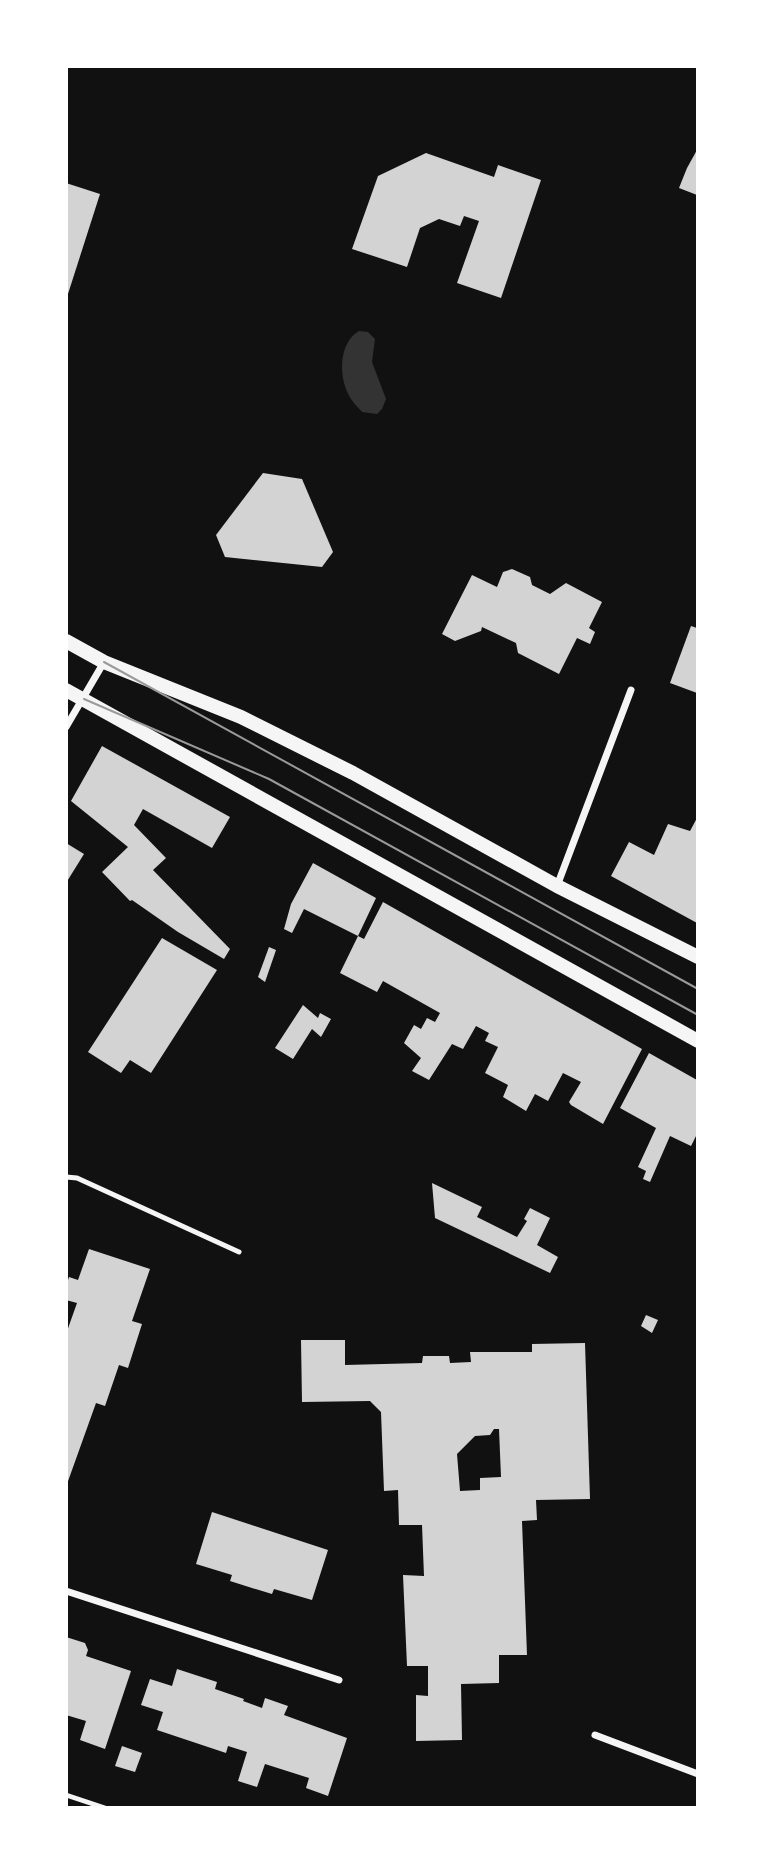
<svg xmlns="http://www.w3.org/2000/svg" width="764" height="1874" font-family="'Source Sans 3',sans-serif">
<style>
.water{fill:#333}
.building{fill:#d3d3d3;fill-rule:evenodd}
.lines{fill:none;stroke-linecap:round;stroke-linejoin:round}
.path{stroke:#f5f5f5;stroke-width:4.5}
.service{stroke:#f5f5f5;stroke-width:5}
.minor{stroke:#f5f5f5;stroke-width:7}
.secondary{stroke:#f5f5f5;stroke-width:14}
.tram{stroke:#9a9a9a;stroke-width:2}
</style>
<rect width="100%" height="100%" fill="#111"/>
<!-- water -->
<path class="water" d="M 359,331 L 368,332 L 375,339 L 372,362 L 386,399 L 382,409 L 377,414 L 362,412 C 359,408 354,404 351,399 C 338,379 338,343 359,331 Z"/>
<!-- building -->
<g class="building">
<path d="M 697,150 L 697,195 L 679,188 L 687,168 Z"/>
<path d="M 426,153 L 494,177 L 498,165 L 541,180 L 501,298 L 457,283 L 479,221 L 464,216 L 460,226 L 439,219 L 420,228 L 407,267 L 352,249 L 378,176 Z"/>
<path d="M 66,183 L 100,194 L 67,297 L 66,297 Z"/>
<path d="M 263,473 L 302,479 L 333,552 L 322,567 L 225,557 L 216,535 Z"/>
<path d="M 512,569 L 530,577 L 532,585 L 550,594 L 566,583 L 602,602 L 589,628 L 595,632 L 590,644 L 577,638 L 559,674 L 518,653 L 516,643 L 482,627 L 481,631 L 455,641 L 442,634 L 472,575 L 497,587 L 503,572 Z"/>
<path d="M 691,626 L 697,628 L 697,693 L 670,683 Z"/>
<path d="M 102,746 L 230,817 L 212,848 L 143,809 L 134,825 L 166,858 L 153,870 L 230,949 L 224,959 L 178,932 L 132,900 L 130,901 L 102,872 L 128,847 L 71,801 Z"/>
<path d="M 697,818 L 697,923 L 611,876 L 629,842 L 654,855 L 668,824 L 690,831 Z"/>
<path d="M 66,843 L 84,854 L 66,883 Z"/>
<path d="M 313,863 L 376,898 L 358,936 L 304,909 L 292,933 L 284,929 L 291,904 Z"/>
<path d="M 383,902 L 642,1049 L 603,1124 L 571,1105 L 569,1102 L 581,1082 L 563,1073 L 548,1101 L 535,1094 L 526,1111 L 503,1097 L 508,1085 L 485,1073 L 498,1047 L 485,1041 L 489,1033 L 476,1026 L 463,1049 L 452,1044 L 429,1080 L 412,1071 L 421,1058 L 404,1043 L 414,1025 L 421,1029 L 427,1018 L 435,1022 L 440,1013 L 383,981 L 377,992 L 340,973 L 358,936 L 364,939 Z"/>
<path d="M 162,938 L 217,970 L 151,1073 L 130,1060 L 121,1073 L 88,1052 Z"/>
<path d="M 269,947 L 276,950 L 265,982 L 258,977 Z"/>
<path d="M 303,1005 L 318,1018 L 320,1013 L 331,1019 L 321,1037 L 312,1029 L 293,1059 L 275,1048 Z"/>
<path d="M 649,1053 L 697,1080 L 697,1134 L 691,1146 L 670,1136 L 650,1182 L 643,1179 L 646,1171 L 638,1167 L 656,1128 L 620,1108 Z"/>
<path d="M 432,1183 L 482,1207 L 477,1217 L 517,1237 L 527,1221 L 524,1219 L 530,1208 L 550,1218 L 537,1245 L 558,1257 L 550,1273 L 435,1218 Z"/>
<path d="M 89,1249 L 150,1269 L 132,1321 L 142,1324 L 128,1368 L 119,1365 L 105,1406 L 96,1403 L 67,1484 L 66,1334 L 77,1303 L 66,1300 L 66,1286 L 69,1277 L 78,1280 Z"/>
<path d="M 646,1315 L 658,1320 L 652,1333 L 641,1326 Z"/>
<path d="M 301,1340 L 345,1340 L 345,1365 L 422,1363 L 423,1356 L 449,1356 L 450,1363 L 471,1362 L 470,1352 L 532,1352 L 532,1344 L 585,1343 L 590,1499 L 536,1500 L 537,1520 L 522,1521 L 527,1655 L 499,1655 L 499,1683 L 461,1684 L 462,1740 L 416,1741 L 416,1695 L 428,1696 L 428,1666 L 407,1666 L 403,1575 L 424,1576 L 422,1525 L 399,1525 L 398,1490 L 384,1491 L 381,1412 L 370,1401 L 302,1402 ZM 494,1429 L 499,1429 L 501,1477 L 480,1478 L 480,1490 L 460,1491 L 457,1454 L 475,1436 L 490,1435 Z"/>
<path d="M 212,1512 L 328,1550 L 312,1600 L 274,1589 L 272,1594 L 252,1588 L 230,1581 L 232,1575 L 196,1564 Z"/>
<path d="M 66,1637 L 85,1643 L 88,1650 L 86,1656 L 131,1671 L 105,1749 L 80,1740 L 86,1721 L 66,1715 Z"/>
<path d="M 177,1669 L 217,1682 L 215,1689 L 244,1699 L 243,1701 L 262,1708 L 265,1698 L 288,1706 L 284,1715 L 347,1738 L 328,1796 L 306,1788 L 309,1778 L 265,1764 L 257,1787 L 238,1781 L 247,1752 L 228,1746 L 226,1753 L 157,1730 L 163,1712 L 141,1705 L 150,1679 L 172,1686 Z"/>
<path d="M 122,1746 L 142,1753 L 135,1772 L 115,1766 Z"/>
</g>
<g class="lines">
<!-- path -->
<path class="path" d="M 66,1795 L 105,1808"/>
<!-- service -->
<path class="service" d="M 66,1177 L 77,1178 L 239,1252"/>
<!-- minor -->
<g class="minor">
<path d="M 66,727 L 104,662"/>
<path d="M 557,886 L 631,690"/>
<path d="M 66,1591 L 339,1680"/>
<path d="M 595,1735 L 698,1774"/>
</g>
<!-- secondary -->
<g class="secondary">
<path d="M 66,641 L 104,662 L 241,717 L 353,773 L 557,886 L 698,957"/>
<path d="M 66,690 L 698,1041"/>
</g>
<!-- tram -->
<g class="tram">
<path d="M 104,662 L 698,989"/>
<path d="M 84,699 L 269,779 L 698,1015"/>
</g>
</g>
<!-- border -->
<rect width="764" height="1874" fill="none" stroke="#ffffff" stroke-width="136"/>
</svg>
